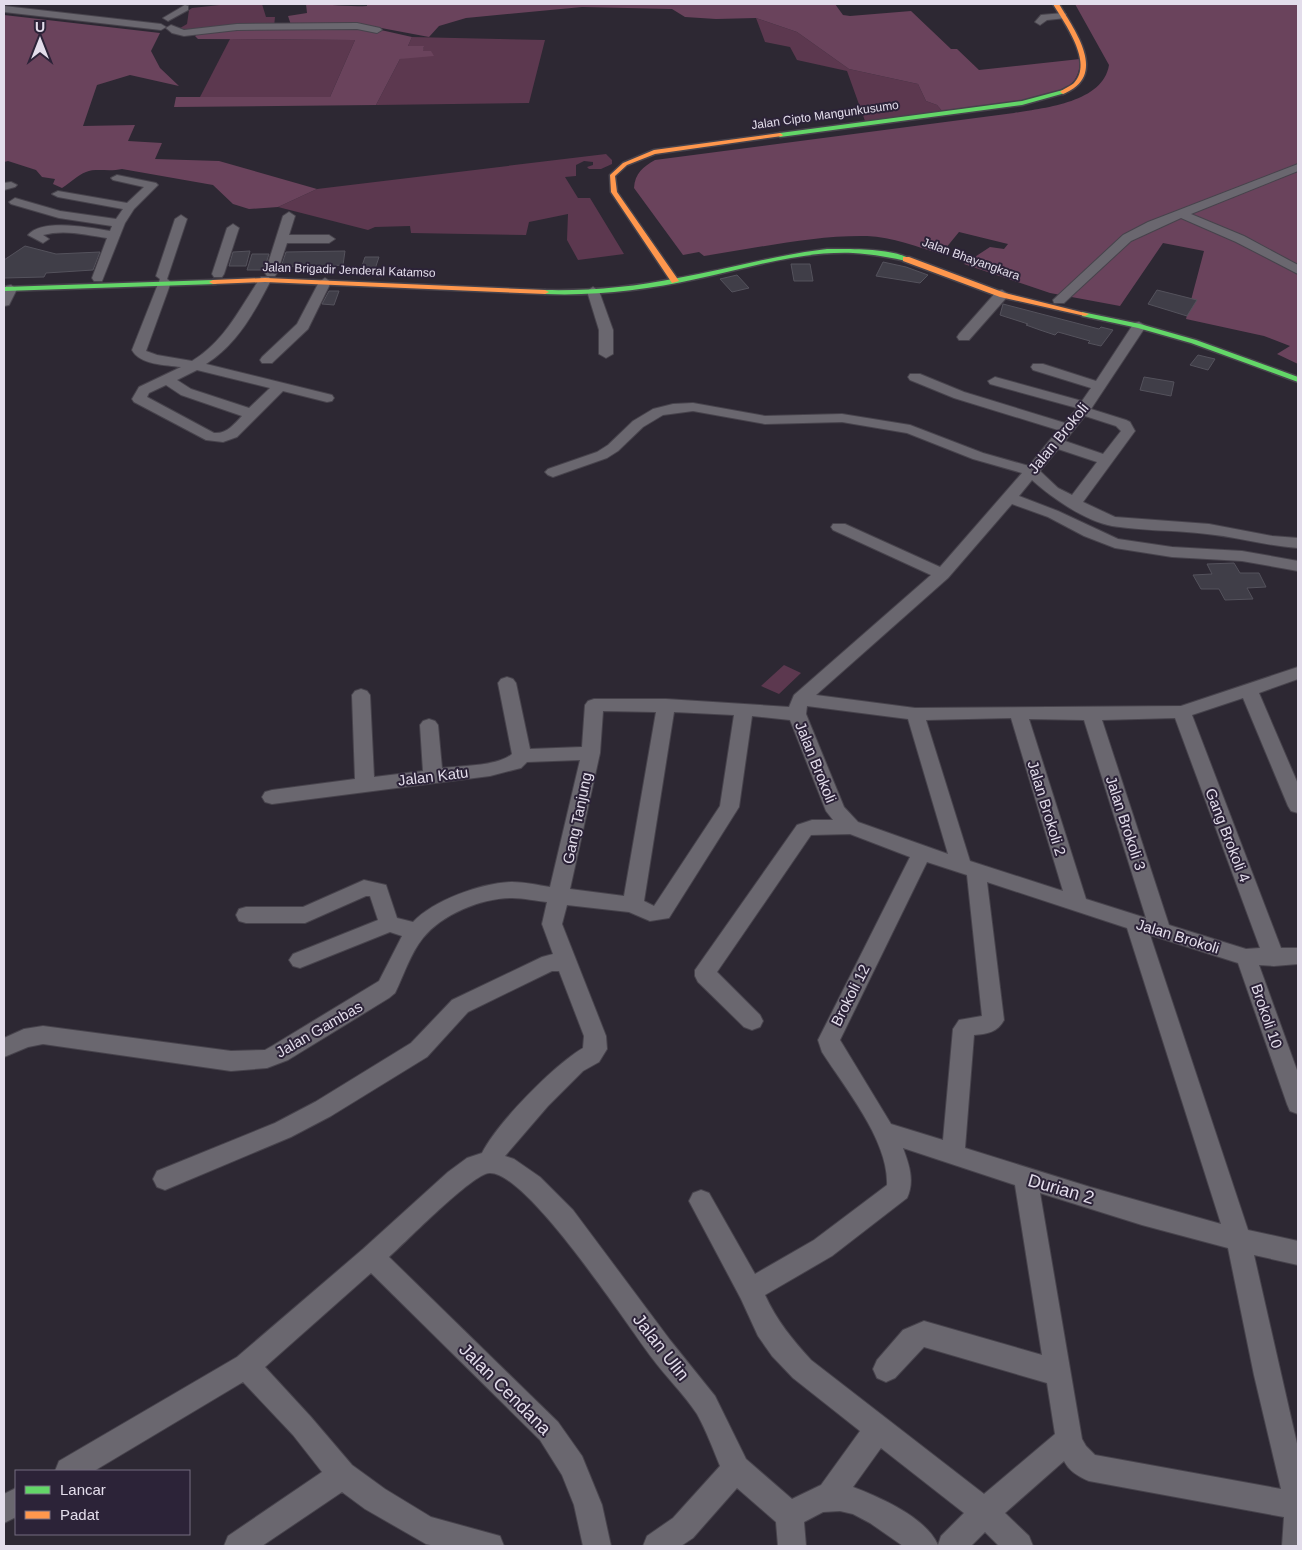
<svg xmlns="http://www.w3.org/2000/svg" width="1302" height="1550" font-family="Helvetica,sans-serif">
<style>
.green{fill:#5c384f}
.forest{fill:#6a435c}
.building{fill:#403e48;stroke:#54525c}
.lines{fill:none;stroke-linecap:round;stroke-linejoin:round}
.street-casing{stroke:#47434c;stroke-width:2}
.fast-casing{stroke:#47434c;stroke-width:3}
.slow-casing{stroke:#47434c;stroke-width:3}
.street{fill:#6a676f;fill-rule:evenodd}
.fast{fill:#63d668;fill-rule:evenodd}
.slow{fill:#ff974d;fill-rule:evenodd}
.labels{text-anchor:middle;dominant-baseline:central;stroke-width:4;stroke-linejoin:round;paint-order:stroke}
.far-street-label{font-size:12px;fill:#e3ddeb;stroke:#2c2338}
.street-label{font-size:15px;fill:#e3ddeb;stroke:#2c2338}
.near-street-label{font-size:18px;fill:#e3ddeb;stroke:#2c2338}
</style>
<rect width="100%" height="100%" fill="#2d2833"/>
<!-- green -->
<g class="green">
<path d="M 229,4 L 262,4 L 266,17 L 275,17 L 274,27 L 175,31 L 187,24 L 189,10 L 192,8 Z"/>
<path d="M 756,18 L 797,32 L 849,69 L 918,84 L 926,101 L 937,105 L 943,112 L 865,121 L 847,71 L 797,60 L 790,47 L 765,42 Z"/>
<path d="M 412,37 L 545,40 L 529,103 L 376,105 L 400,59 L 422,51 L 424,47 L 408,46 Z"/>
<path d="M 230,39 L 355,40 L 330,97 L 200,97 Z"/>
<path d="M 606,154 L 612,160 L 612,164 L 601,169 L 589,169 L 587,167 L 593,165 L 593,162 L 584,161 L 576,165 L 576,176 L 565,177 L 578,198 L 590,198 L 624,254 L 578,260 L 567,240 L 568,214 L 529,222 L 526,235 L 411,233 L 410,226 L 375,227 L 368,230 L 278,207 L 317,189 Z"/>
<path d="M 784,665 L 801,673 L 779,694 L 761,686 Z"/>
</g>
<!-- forest -->
<g class="forest">
<path d="M 306,4 C 328,4 345,7 367,6 L 367,4 L 835,4 L 843,15 L 850,16 L 911,11 L 951,49 L 957,49 L 979,70 L 1080,59 C 1080,84 1066,90 1044,97 L 943,112 L 937,105 L 926,101 L 918,84 L 849,69 L 797,32 L 756,18 L 716,19 L 685,17 L 672,9 L 582,7 L 466,18 L 439,26 L 429,37 L 360,24 L 291,25 L 288,16 L 307,13 Z"/>
<path d="M 1075,4 L 1298,4 L 1298,364 L 1277,354 L 1290,346 L 1264,336 L 1186,319 L 1204,251 L 1163,243 L 1120,306 L 1050,293 L 964,264 L 990,247 L 1004,249 L 1008,244 L 959,232 L 941,254 C 918,247 892,237 867,236 C 813,235 758,248 704,256 L 699,252 L 683,255 L 634,188 C 635,173 643,167 655,160 L 1014,113 C 1043,108 1103,103 1109,65 Z"/>
<path d="M 4,15 L 160,33 L 151,51 L 160,68 L 179,86 L 130,75 L 97,85 L 83,126 L 135,125 L 128,141 L 162,143 L 155,159 L 219,161 L 317,189 L 278,207 L 249,209 L 233,204 L 213,185 L 122,169 C 110,172 95,168 86,172 C 78,175 70,183 62,188 L 53,184 L 55,179 L 42,177 L 36,170 L 8,161 L 4,162 Z"/>
<path d="M 372,28 L 412,37 L 408,46 L 424,46 L 423,51 L 431,51 L 434,56 L 400,59 L 376,105 L 174,107 L 176,97 L 330,97 L 355,40 L 198,39 L 195,36 L 200,31 L 212,29 Z"/>
</g>
<!-- building -->
<g class="building">
<path d="M 25,246 L 56,254 L 100,252 L 93,270 L 46,273 L 44,277 L 4,278 L 4,260 Z"/>
<path d="M 250,251 L 246,266 L 229,266 L 233,252 Z"/>
<path d="M 345,251 L 343,265 L 326,266 L 326,269 L 298,271 L 299,266 L 281,267 L 286,252 Z"/>
<path d="M 252,254 L 269,254 L 264,270 L 247,270 Z"/>
<path d="M 365,257 L 379,257 L 374,272 L 360,272 Z"/>
<path d="M 883,262 L 906,267 L 928,275 L 920,283 L 876,276 Z"/>
<path d="M 791,264 L 810,264 L 813,281 L 794,281 Z"/>
<path d="M 737,275 L 749,288 L 732,292 L 720,279 Z"/>
<path d="M 1157,290 L 1197,300 L 1187,316 L 1148,304 Z"/>
<path d="M 329,291 L 339,291 L 334,305 L 322,304 Z"/>
<path d="M 1003,304 L 1099,329 L 1101,327 L 1113,330 L 1101,346 L 1088,343 L 1090,341 L 1058,332 L 1055,335 L 1040,330 L 1026,325 L 1028,324 L 1000,315 Z"/>
<path d="M 1198,355 L 1215,359 L 1208,370 L 1190,365 Z"/>
<path d="M 1144,377 L 1174,382 L 1171,396 L 1140,390 Z"/>
<path d="M 1234,563 L 1240,573 L 1259,573 L 1266,587 L 1247,588 L 1253,599 L 1225,600 L 1219,589 L 1201,589 L 1193,575 L 1212,574 L 1207,564 Z"/>
</g>
<g class="lines">
<!-- street casing -->
<g class="street-casing">
<g id="street">
<path d="M 185,5 L 188,6 L 188,10 L 168,21 L 163,18 Z"/>
<path d="M 4,6 L 161,24 L 166,27 L 161,30 L 4,12 Z"/>
<path d="M 1063,13 L 1066,14 L 1066,18 L 1047,20 L 1040,25 L 1035,22 L 1041,15 Z"/>
<path d="M 357,23 L 380,28 L 382,30 L 377,33 L 357,29 L 237,30 L 184,36 L 172,33 L 166,28 L 171,25 L 184,30 L 237,24 Z"/>
<path d="M 1298,164 L 1298,171 L 1191,214 L 1244,236 L 1298,265 L 1298,274 L 1236,242 L 1181,218 L 1131,241 L 1064,303 L 1054,303 L 1053,300 L 1123,235 L 1148,222 Z"/>
<path d="M 117,175 L 156,183 L 158,185 L 134,209 L 125,223 L 102,281 L 94,281 L 92,278 L 107,238 C 87,235 64,229 43,235 L 49,239 L 43,243 L 28,235 C 43,218 90,228 110,231 L 112,226 L 59,218 L 11,204 L 9,202 L 15,198 L 60,211 L 116,219 L 123,209 L 58,197 L 52,194 L 58,191 L 127,203 L 144,187 L 113,180 L 111,178 Z"/>
<path d="M 11,182 L 17,185 L 15,187 L 4,190 L 4,183 Z"/>
<path d="M 289,212 L 295,216 L 289,235 L 329,235 L 335,239 L 329,243 L 287,243 L 277,273 L 275,276 L 267,276 L 265,273 L 283,216 Z"/>
<path d="M 181,215 L 187,219 L 167,279 L 171,282 L 146,351 L 157,355 L 192,361 C 226,340 239,309 261,277 L 269,277 L 271,280 C 255,311 237,345 206,364 L 332,395 L 334,398 L 332,401 L 327,402 L 283,391 L 237,437 L 223,442 L 206,440 L 134,402 L 132,399 L 139,387 L 181,367 C 166,365 140,365 132,350 L 160,279 L 156,276 L 175,219 ZM 197,370 L 270,388 L 249,408 L 191,389 L 177,380 ZM 166,385 L 181,395 L 242,416 C 234,424 227,434 214,433 L 147,397 L 149,393 Z"/>
<path d="M 233,224 L 239,228 L 224,274 L 222,277 L 214,277 L 212,274 L 227,228 Z"/>
<path d="M 325,278 L 331,282 L 308,329 L 272,363 L 262,363 L 260,360 L 262,357 L 297,324 L 319,282 Z"/>
<path d="M 11,285 L 17,289 L 9,305 L 4,306 L 4,291 L 6,286 Z"/>
<path d="M 593,287 L 599,291 L 613,330 L 613,354 L 606,358 L 599,354 L 599,330 L 587,291 Z"/>
<path d="M 1002,290 L 1008,294 L 1007,297 L 969,340 L 959,340 L 957,337 L 959,334 L 997,291 Z"/>
<path d="M 1139,322 L 1146,326 L 1091,409 L 1126,420 L 1130,422 L 1135,431 L 1083,502 L 1115,517 L 1209,524 L 1272,536 L 1298,538 L 1298,548 C 1267,546 1238,537 1207,534 C 1176,530 1143,531 1112,526 C 1085,521 1052,498 1032,480 L 1019,496 L 1058,511 L 1118,539 L 1172,547 L 1242,551 L 1298,561 L 1298,571 L 1242,561 L 1172,557 L 1115,548 L 1084,536 L 1048,517 L 1012,504 L 948,578 L 816,695 L 915,708 L 1181,706 L 1298,667 L 1298,679 L 1259,693 L 1298,784 L 1298,813 L 1291,811 L 1288,806 L 1243,698 L 1192,715 L 1281,948 L 1298,948 L 1298,964 L 1274,966 L 1259,965 L 1298,1073 L 1298,1114 L 1290,1111 L 1287,1104 L 1238,963 L 1150,935 L 1248,1230 L 1298,1241 L 1298,1265 L 1254,1255 L 1298,1448 L 1298,1546 L 1282,1546 L 1284,1517 L 1089,1481 C 1079,1477 1069,1471 1064,1461 L 1005,1513 L 1029,1536 L 1033,1546 L 999,1546 L 985,1532 L 971,1546 L 903,1546 L 870,1523 L 853,1514 L 840,1511 L 823,1512 L 804,1522 L 806,1546 L 778,1546 L 776,1522 L 737,1488 L 693,1538 L 681,1546 L 643,1546 L 647,1536 L 673,1518 L 720,1466 C 713,1449 706,1430 697,1414 C 684,1394 666,1377 652,1358 C 627,1325 528,1173 490,1173 C 474,1172 405,1243 389,1257 L 558,1422 L 582,1456 L 602,1505 L 611,1546 L 583,1546 L 574,1505 L 562,1475 L 540,1440 L 371,1273 L 265,1367 L 311,1417 L 352,1465 L 385,1489 L 431,1517 L 500,1536 L 504,1546 L 435,1546 L 426,1544 L 365,1509 L 342,1492 L 262,1546 L 224,1546 L 228,1536 L 322,1472 L 293,1435 L 243,1382 L 94,1471 L 55,1471 L 59,1461 L 237,1357 L 363,1249 L 448,1172 L 467,1158 L 482,1153 C 497,1123 554,1065 583,1048 L 584,1036 L 559,971 L 552,971 L 468,1012 L 427,1057 L 331,1116 L 291,1137 L 165,1190 L 157,1187 L 153,1179 L 157,1171 L 275,1123 L 315,1102 L 411,1043 L 452,1000 L 542,957 L 553,954 L 542,924 L 547,902 C 536,901 524,898 512,898 C 482,898 442,914 423,938 C 410,954 404,975 395,993 L 389,998 L 288,1060 L 267,1068 L 231,1071 L 43,1044 L 28,1047 L 4,1057 L 4,1038 L 24,1029 L 43,1026 L 231,1051 L 265,1050 L 272,1046 L 379,981 L 402,936 L 390,932 L 300,968 L 293,966 L 289,960 L 293,954 L 378,920 L 370,896 L 366,896 L 305,923 L 246,923 L 239,921 L 236,915 L 239,909 L 246,907 L 303,907 L 364,880 L 386,885 L 397,918 L 413,922 C 434,900 481,883 512,882 C 524,882 538,885 550,887 L 580,760 L 527,762 L 521,768 L 490,776 L 272,804 L 265,802 L 262,797 L 265,792 L 272,790 L 355,779 L 352,695 L 355,691 L 361,689 L 367,691 L 370,695 L 374,777 L 423,771 L 420,725 L 423,721 L 429,719 L 435,721 L 438,725 L 442,768 C 460,766 499,766 512,754 L 498,683 L 501,679 L 507,677 L 513,679 L 516,683 L 530,749 L 582,747 L 585,705 L 588,701 L 594,699 L 666,699 L 789,707 L 794,695 L 931,575 L 833,530 L 831,527 L 833,524 L 845,524 L 940,567 L 1022,473 L 973,459 L 907,433 L 842,422 L 765,424 L 693,411 L 663,415 L 643,427 L 618,451 L 607,458 L 553,477 L 548,475 L 545,472 L 548,469 L 597,452 L 608,445 L 633,421 L 653,409 L 673,404 L 693,403 L 765,416 L 842,414 L 910,425 L 983,453 L 1029,466 L 1058,430 L 954,398 L 910,380 L 908,377 L 910,374 L 920,374 L 964,392 L 1065,423 L 1077,408 L 990,384 L 988,381 L 995,377 L 1082,401 L 1091,388 L 1033,370 L 1031,367 L 1033,364 L 1043,364 L 1096,381 L 1134,323 ZM 1085,416 L 1116,426 L 1121,431 L 1103,454 L 1065,441 ZM 1058,449 L 1097,462 L 1072,495 L 1058,488 L 1040,471 ZM 807,706 L 908,719 L 948,854 L 858,822 L 844,807 L 806,714 ZM 603,711 L 656,712 L 624,896 L 570,889 L 600,753 ZM 674,712 L 734,715 L 720,806 L 654,906 L 644,901 ZM 752,716 L 790,720 L 826,811 L 833,820 L 812,820 L 797,825 L 695,970 L 695,976 L 698,982 L 744,1027 L 752,1030 L 760,1027 L 763,1021 L 760,1015 L 717,972 L 811,835 L 850,834 L 910,857 L 818,1040 L 822,1052 C 845,1088 889,1141 887,1185 L 814,1240 L 755,1274 L 709,1193 L 701,1190 L 693,1193 L 689,1201 L 741,1299 L 758,1336 L 772,1356 L 793,1378 L 860,1431 L 821,1485 L 792,1499 L 746,1459 L 715,1396 L 670,1340 L 573,1210 L 540,1177 L 514,1159 L 505,1156 L 548,1106 L 583,1071 L 599,1062 L 607,1049 L 606,1036 L 562,924 L 567,905 L 629,912 L 650,921 L 669,918 L 739,807 ZM 1011,718 L 1063,891 L 970,861 L 926,720 ZM 1175,718 L 1260,948 L 1246,949 L 1169,925 L 1102,720 ZM 1029,719 L 1084,720 L 1146,918 L 1086,899 ZM 927,862 L 967,875 L 982,1016 L 959,1020 L 953,1029 L 943,1140 L 891,1124 L 840,1040 ZM 987,882 L 1127,928 L 1221,1224 L 1090,1187 L 965,1148 L 974,1035 C 987,1034 998,1032 1004,1020 ZM 903,1148 L 1015,1185 L 1042,1355 L 924,1321 L 903,1330 L 877,1360 L 873,1369 L 877,1378 L 886,1382 L 895,1378 L 924,1347 L 1047,1383 L 1055,1434 L 984,1494 L 811,1360 C 792,1339 777,1321 765,1295 L 832,1256 L 907,1198 C 915,1181 909,1164 903,1148 ZM 1040,1193 L 1142,1225 L 1228,1248 L 1254,1375 L 1281,1489 L 1095,1455 L 1086,1446 L 1082,1439 ZM 881,1448 L 964,1513 L 941,1536 L 938,1545 C 926,1517 879,1497 853,1487 Z"/>
<path d="M 16,1488 L 16,1517 L 4,1523 L 4,1494 Z"/>
</g>
</g>
<!-- fast casing -->
<g class="fast-casing">
<g id="fast">
<path d="M 1063,90 L 1066,92 L 1065,93 L 1022,105 L 780,137 L 777,135 L 780,133 L 1022,101 Z"/>
<path d="M 827,249 C 848,249 893,248 910,259 L 906,261 C 889,257 871,254 853,253 C 800,251 748,268 696,279 C 646,290 596,296 545,294 L 541,292 L 545,290 C 590,291 634,287 678,278 C 728,269 776,255 827,249 Z"/>
<path d="M 213,280 L 217,282 L 216,284 L 4,291 L 4,287 Z"/>
<path d="M 1082,312 L 1140,324 L 1196,340 L 1298,377 L 1298,382 L 1191,343 L 1138,328 L 1082,316 Z"/>
</g>
</g>
<!-- slow casing -->
<g class="slow-casing">
<g id="slow">
<path d="M 1053,4 L 1059,4 C 1075,31 1109,76 1063,94 L 1060,92 L 1061,91 C 1065,88 1071,86 1074,83 C 1094,63 1064,22 1053,4 Z"/>
<path d="M 780,133 L 783,135 L 782,136 L 655,154 L 627,165 L 615,176 L 617,192 L 679,281 L 672,283 L 611,192 L 610,175 L 623,163 L 654,150 Z"/>
<path d="M 903,257 L 909,257 L 1005,293 L 1089,314 L 1085,316 L 1000,297 L 903,261 Z"/>
<path d="M 265,278 L 545,290 L 549,292 L 545,294 L 265,282 L 213,284 L 209,282 L 213,280 Z"/>
</g>
</g>
<!-- street -->
<use href="#street" class="street"/>
<!-- fast -->
<use href="#fast" class="fast"/>
<!-- slow -->
<use href="#slow" class="slow"/>
</g>
<g class="labels">
<!-- far-street labels -->
<g class="far-street-label">
<text transform="translate(825 115) rotate(-8)">Jalan Cipto Mangunkusumo</text>
<text transform="translate(971 259) rotate(20)">Jalan Bhayangkara</text>
<text transform="translate(349 270) rotate(2)">Jalan Brigadir Jenderal Katamso</text>
</g>
<!-- street labels -->
<g class="street-label">
<text transform="translate(1058 438) rotate(-51)">Jalan Brokoli</text>
<text transform="translate(816 762) rotate(68)">Jalan Brokoli</text>
<text transform="translate(433 776) rotate(-7)">Jalan Katu</text>
<text transform="translate(1047 808) rotate(73)">Jalan Brokoli 2</text>
<text transform="translate(577 818) rotate(-78)">Gang Tanjung</text>
<text transform="translate(1126 823) rotate(72)">Jalan Brokoli 3</text>
<text transform="translate(1228 835) rotate(69)">Gang Brokoli 4</text>
<text transform="translate(1178 936) rotate(17)">Jalan Brokoli</text>
<text transform="translate(850 995) rotate(-63)">Brokoli 12</text>
<text transform="translate(1267 1016) rotate(71)">Brokoli 10</text>
<text transform="translate(319 1029) rotate(-30)">Jalan Gambas</text>
</g>
<!-- near-street labels -->
<g class="near-street-label">
<text transform="translate(1061 1189) rotate(16)">Durian 2</text>
<text transform="translate(661 1347) rotate(52)">Jalan Ulin</text>
<text transform="translate(505 1389) rotate(45)">Jalan Cendana</text>
</g>
</g>
<!-- border -->
<rect width="1302" height="1550" fill="none" stroke="#e3ddeb" stroke-width="10"/>
<!-- legend -->
<rect x="15" y="1470" width="175" height="65" fill="#2c2338" stroke="#756d80"/>
<rect x="25" y="1486" width="25" height="8" fill="#63d668" stroke="#756d80"/>
<text x="60" y="1495" font-size="15" fill="#e3ddeb">Lancar</text>
<rect x="25" y="1511" width="25" height="8" fill="#ff974d" stroke="#756d80"/>
<text x="60" y="1520" font-size="15" fill="#e3ddeb">Padat</text>
<!-- north arrow -->
<g transform="translate(40 40)" stroke="#2c2338" stroke-width="4" paint-order="stroke">
<path d="M0-4L9 19L0 12L-9 19Z" fill="#e3ddeb"/>
<text y="-8" font-size="14" font-weight="bold" text-anchor="middle" fill="#e3ddeb">U</text>
</g>
</svg>
